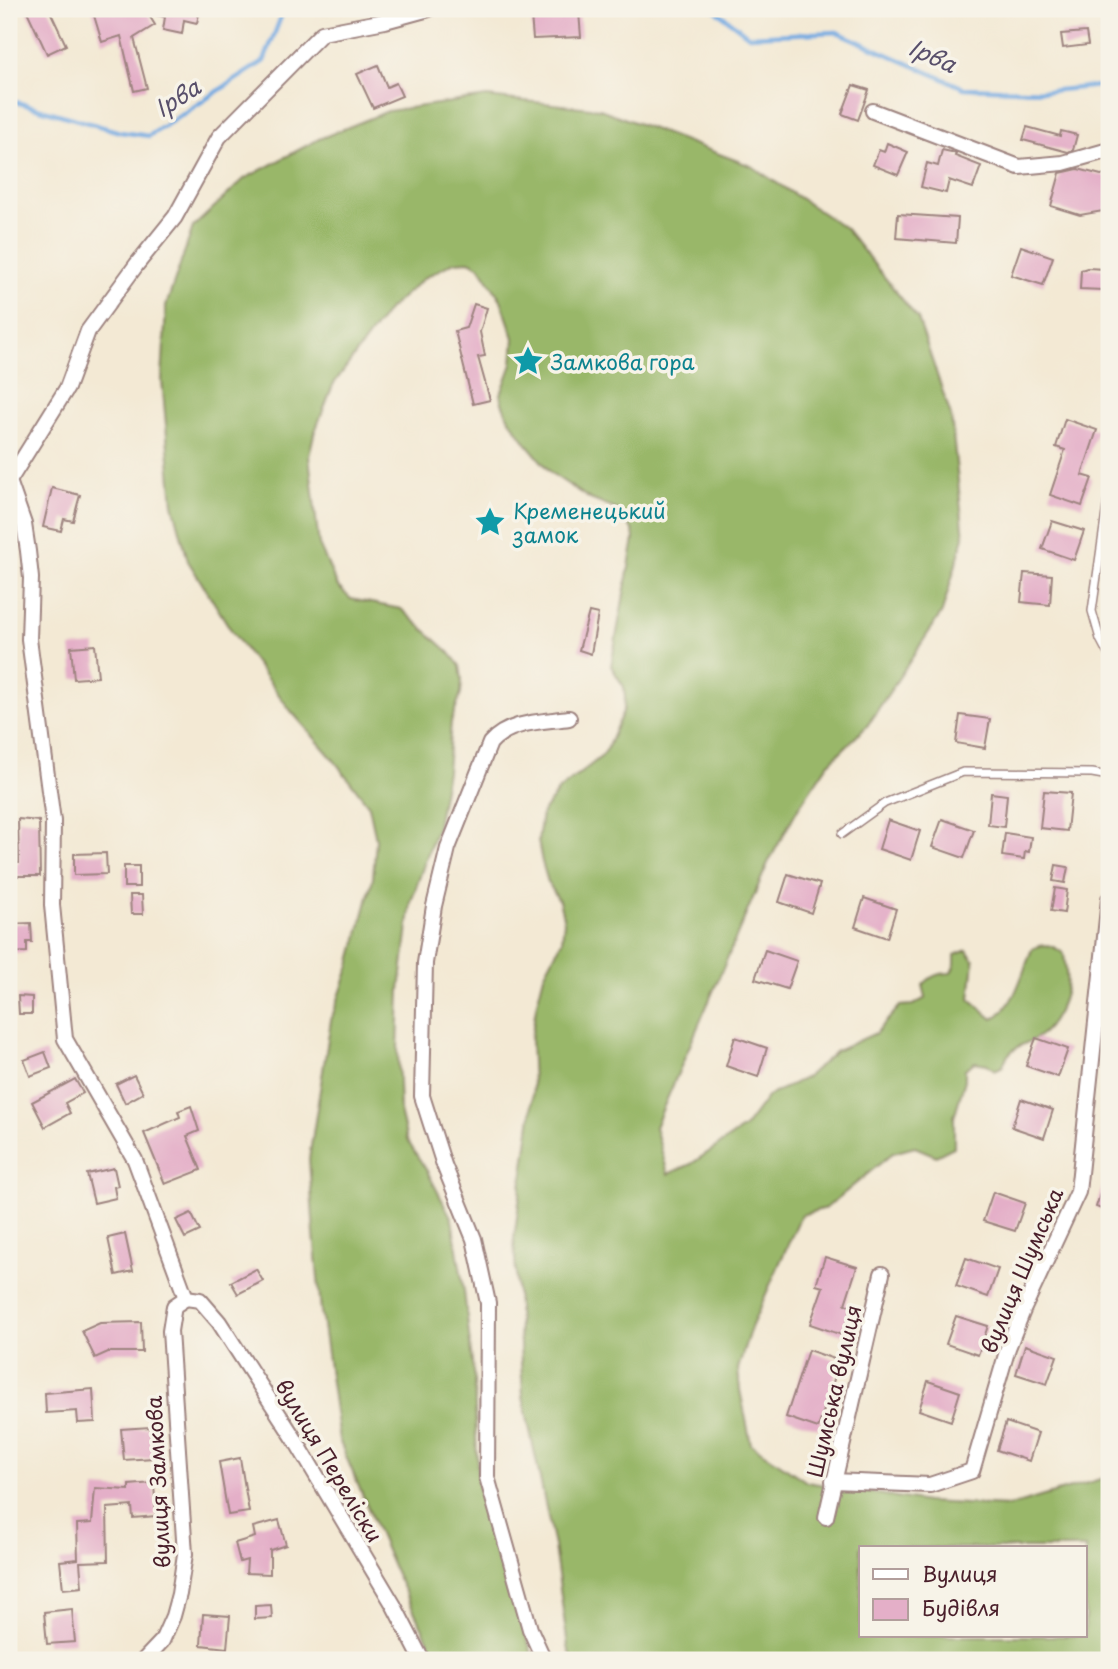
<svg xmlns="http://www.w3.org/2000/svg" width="1118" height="1669" font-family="'Playpen Sans',sans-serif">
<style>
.forest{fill:#99b769;stroke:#726b4a;stroke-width:2;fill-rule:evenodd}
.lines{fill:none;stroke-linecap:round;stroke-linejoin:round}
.stream{stroke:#72a9e1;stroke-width:4.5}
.building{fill:#e4afc8}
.service-casing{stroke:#9e8480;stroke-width:10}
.minor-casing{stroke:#9e8480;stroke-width:18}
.service{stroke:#fff;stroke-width:7}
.minor{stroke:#fff;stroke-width:14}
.labels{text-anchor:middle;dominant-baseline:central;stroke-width:7;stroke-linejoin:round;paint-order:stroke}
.culture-label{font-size:21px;fill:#0d838f;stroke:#f7f3e8;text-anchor:start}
.street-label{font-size:21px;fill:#4a1f2b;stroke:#f7f3e8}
.water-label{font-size:23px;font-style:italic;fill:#584f6b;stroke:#f7f3e8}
</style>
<rect width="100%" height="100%" fill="#f7f3e8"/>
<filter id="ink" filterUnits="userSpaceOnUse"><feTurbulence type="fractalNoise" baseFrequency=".0143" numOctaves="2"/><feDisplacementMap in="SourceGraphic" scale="14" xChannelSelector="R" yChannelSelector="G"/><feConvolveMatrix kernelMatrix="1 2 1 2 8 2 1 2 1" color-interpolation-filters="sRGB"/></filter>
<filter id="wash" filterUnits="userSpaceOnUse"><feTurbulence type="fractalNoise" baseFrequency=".00686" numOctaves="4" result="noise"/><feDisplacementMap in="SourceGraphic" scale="28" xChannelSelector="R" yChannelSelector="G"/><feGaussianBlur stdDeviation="1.57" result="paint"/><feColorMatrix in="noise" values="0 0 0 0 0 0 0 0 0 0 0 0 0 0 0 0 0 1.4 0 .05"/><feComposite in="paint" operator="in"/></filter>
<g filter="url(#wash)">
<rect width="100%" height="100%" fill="#f3e9d4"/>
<!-- forest -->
<path class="forest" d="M 487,97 L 600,109 L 751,166 L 845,228 L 918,319 L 951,416 L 964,537 L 942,612 L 867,726 L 828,764 L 797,810 L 768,863 L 655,1127 L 668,1174 L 691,1164 L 745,1127 L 768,1096 L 807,1077 L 836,1051 L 876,1033 L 900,1006 L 913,1005 L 926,998 L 923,985 C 931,976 938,973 951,973 L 955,964 L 955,955 L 967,950 L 974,961 L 970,999 L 993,1019 C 1015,1007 1023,971 1032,949 C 1045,942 1053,945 1064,954 C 1065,965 1068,978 1066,988 C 1064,1003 1052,1027 1039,1036 C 1024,1046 1008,1046 1003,1066 L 995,1070 L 987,1064 L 975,1062 L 965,1069 L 965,1080 L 954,1117 L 954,1147 L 936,1156 L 915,1147 L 893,1153 L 826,1208 L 801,1215 L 750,1330 L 738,1369 L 740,1390 L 751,1444 L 807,1482 L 926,1502 L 1010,1506 L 1104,1478 L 1109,1473 L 1109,1660 L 573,1660 L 568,1647 L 554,1546 L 523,1397 L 514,1239 L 531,1115 L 533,1086 L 531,1039 L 536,1007 L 544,975 L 562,941 L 564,921 L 559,901 L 548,882 L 542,862 L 538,841 L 542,813 L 559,790 L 602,756 L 607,749 L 624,709 L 625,697 L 624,687 L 611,666 L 634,539 L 633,531 L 618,510 L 590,499 L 551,473 L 526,443 L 508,417 L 502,403 L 501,394 L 512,364 L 514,338 L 501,300 L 479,266 L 469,261 L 454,262 L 424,278 L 389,309 L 333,385 L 314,434 L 309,456 L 319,545 L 338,587 L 351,599 L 401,609 L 449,652 L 460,666 L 462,679 L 461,693 L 451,722 L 447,771 L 437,827 L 411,902 L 400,990 L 398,1051 L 400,1111 L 407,1140 L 427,1171 L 452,1219 L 464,1291 L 474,1380 L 478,1487 L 534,1660 L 438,1660 L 396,1574 L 339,1440 L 321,1311 L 314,1235 L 309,1159 L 331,1020 L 350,965 L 373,878 L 376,839 L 369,806 L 333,759 L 291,711 L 233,633 L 188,561 L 173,504 L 162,380 L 166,306 L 193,227 L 244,179 L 319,139 L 388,111 ZM 861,1548 L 1085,1548 L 1085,1636 L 861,1636 Z"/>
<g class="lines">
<!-- stream -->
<g class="stream">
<path d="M 714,9 L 749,36 L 837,32 L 964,88 L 1049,91 L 1109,85"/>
<path d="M 9,100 L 120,132 L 149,136 L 264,61 L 284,9"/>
</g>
</g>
<g id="blocks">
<!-- building -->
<g class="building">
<path d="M 26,9 L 49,9 L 66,45 L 47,54 Z"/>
<path d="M 92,9 L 145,9 L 155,25 L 134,38 L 147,88 L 134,91 L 121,36 L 102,42 Z"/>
<path d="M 157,9 L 200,9 L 197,23 L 184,20 L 182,34 L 163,30 L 165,17 L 156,15 Z"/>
<path d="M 579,12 L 581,37 L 533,39 L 531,15 Z"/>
<path d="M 1086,32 L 1088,45 L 1063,48 L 1061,34 Z"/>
<path d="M 378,65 L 387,87 L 396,83 L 402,96 L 373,108 L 357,74 Z"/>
<path d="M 853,85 L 869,90 L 858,120 L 842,114 Z"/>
<path d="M 1027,127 L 1060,136 L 1061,131 L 1077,135 L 1073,150 L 1068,152 L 1023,140 Z"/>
<path d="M 887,143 L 908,152 L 898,175 L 873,165 L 879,150 L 884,152 Z"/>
<path d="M 942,150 L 956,153 L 955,156 L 981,166 L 973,188 L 949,180 L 946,193 L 921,187 L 927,163 L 938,166 Z"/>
<path d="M 1078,169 L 1109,177 L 1109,210 L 1080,215 L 1051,206 L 1060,173 Z"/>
<path d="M 898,214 L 958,218 L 956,243 L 896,238 Z"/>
<path d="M 1021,246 L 1053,257 L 1043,285 L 1011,275 Z"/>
<path d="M 1087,268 L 1104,269 L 1103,290 L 1080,289 L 1081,270 Z"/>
<path d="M 474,304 L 487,308 L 480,332 L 485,356 L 478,357 L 490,400 L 473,404 L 455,331 L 466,328 Z"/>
<path d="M 1065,419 L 1097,430 L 1082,475 L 1092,478 L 1082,506 L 1050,495 L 1065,450 L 1056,447 Z"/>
<path d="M 52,488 L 80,495 L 73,521 L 64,519 L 61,531 L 43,527 Z"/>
<path d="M 1052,521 L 1084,531 L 1074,560 L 1042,549 Z"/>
<path d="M 1024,573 L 1052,575 L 1050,605 L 1021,602 Z"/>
<path d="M 589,612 L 598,614 L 591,654 L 579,650 Z"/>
<path d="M 95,645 L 98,677 L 74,679 L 71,647 Z"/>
<path d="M 960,715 L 990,719 L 985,748 L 956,743 Z"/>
<path d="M 1044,791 L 1071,793 L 1067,831 L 1040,828 Z"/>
<path d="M 991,793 L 1007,795 L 1004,827 L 988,825 Z"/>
<path d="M 18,819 L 39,821 L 40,876 L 9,876 L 9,863 L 19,863 Z"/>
<path d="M 942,819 L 974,830 L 964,858 L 932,847 Z"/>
<path d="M 888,820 L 920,831 L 911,860 L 879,849 Z"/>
<path d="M 1005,833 L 1031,837 L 1029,852 L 1025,851 L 1024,859 L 1002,856 Z"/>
<path d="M 106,853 L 107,874 L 74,875 L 74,854 Z"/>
<path d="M 1056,865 L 1068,867 L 1065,883 L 1053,881 Z"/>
<rect x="124" y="866" width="15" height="21"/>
<path d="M 788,874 L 820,884 L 811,913 L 779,902 Z"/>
<path d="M 1055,888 L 1067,890 L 1064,913 L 1051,911 Z"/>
<path d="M 130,895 L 142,895 L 143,914 L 131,914 Z"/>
<path d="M 864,898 L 896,909 L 887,938 L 855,927 Z"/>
<path d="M 31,923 L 32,942 L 27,942 L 27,952 L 9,953 L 9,924 Z"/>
<path d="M 765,950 L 797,961 L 787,989 L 755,979 Z"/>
<path d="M 18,996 L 32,997 L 32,1014 L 19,1014 Z"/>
<path d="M 735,1037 L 767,1048 L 758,1077 L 726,1066 Z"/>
<path d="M 1036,1038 L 1068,1049 L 1058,1077 L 1026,1066 Z"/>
<path d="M 45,1052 L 51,1068 L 30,1076 L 24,1060 Z"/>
<path d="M 134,1075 L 143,1093 L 125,1103 L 116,1084 Z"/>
<path d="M 75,1079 L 83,1093 L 65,1103 L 70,1113 L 45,1127 L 32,1102 Z"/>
<path d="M 1021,1099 L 1053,1110 L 1044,1138 L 1012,1127 Z"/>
<path d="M 191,1106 L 199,1131 L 187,1136 L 201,1170 L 165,1184 L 144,1133 L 180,1117 L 178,1111 Z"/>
<path d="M 114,1168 L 118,1186 L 114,1187 L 116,1198 L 94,1203 L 87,1174 Z"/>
<path d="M 1107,1173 L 1109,1173 L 1109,1212 L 1096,1207 Z"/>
<path d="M 993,1192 L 1025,1203 L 1015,1231 L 983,1221 Z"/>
<path d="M 191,1213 L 200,1231 L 185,1238 L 176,1220 Z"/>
<path d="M 125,1234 L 133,1271 L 116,1275 L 108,1238 Z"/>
<path d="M 825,1257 L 857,1267 L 845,1304 L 852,1307 L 842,1335 L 810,1324 L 823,1287 L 816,1285 Z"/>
<path d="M 966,1258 L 998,1269 L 988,1297 L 956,1286 Z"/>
<path d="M 256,1269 L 263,1281 L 238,1294 L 231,1282 Z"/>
<path d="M 956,1316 L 988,1326 L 978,1355 L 946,1344 Z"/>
<path d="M 141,1322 L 142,1352 L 108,1352 L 95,1358 L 82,1331 L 100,1323 Z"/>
<path d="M 1025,1345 L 1057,1356 L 1047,1384 L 1016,1374 Z"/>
<path d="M 808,1350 L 840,1361 L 818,1428 L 786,1417 Z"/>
<path d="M 928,1381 L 960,1392 L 951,1421 L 919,1410 Z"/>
<path d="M 93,1389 L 95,1422 L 78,1423 L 77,1411 L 46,1413 L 45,1393 Z"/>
<path d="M 1006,1422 L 1038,1433 L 1029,1461 L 997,1450 Z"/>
<path d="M 150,1427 L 153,1458 L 124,1460 L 121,1429 Z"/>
<path d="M 240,1458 L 249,1512 L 228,1515 L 219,1462 Z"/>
<path d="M 154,1483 L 156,1516 L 133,1518 L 132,1506 L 107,1508 L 108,1561 L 80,1562 L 82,1587 L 63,1589 L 60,1561 L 78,1559 L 77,1524 L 92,1523 L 95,1488 L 129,1490 L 129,1485 Z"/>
<path d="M 279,1520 L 286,1545 L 270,1550 L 270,1574 L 246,1573 L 247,1560 L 240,1562 L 235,1543 L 255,1537 L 253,1527 Z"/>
<path d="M 271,1605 L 272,1618 L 255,1619 L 255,1606 Z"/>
<path d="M 72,1609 L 75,1642 L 47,1644 L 44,1612 Z"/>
<path d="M 203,1614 L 230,1616 L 227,1648 L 201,1645 Z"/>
</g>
</g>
</g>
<g filter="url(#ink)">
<use href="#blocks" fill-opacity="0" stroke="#9e8480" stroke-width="2"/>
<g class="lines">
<!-- service casing -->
<g class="service-casing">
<g id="service">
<path d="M 1109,492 L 1092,611 L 1100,639 L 1109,656"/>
<path d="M 842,834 L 885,803 L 963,772 L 1092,773 L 1109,776"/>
</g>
</g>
<!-- minor casing -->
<g class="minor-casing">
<g id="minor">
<path d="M 873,111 L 1019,167 L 1063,163 L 1109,150"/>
<path d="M 9,481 L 24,524 L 28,551 L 31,578 L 29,639 L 53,821 L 52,905 L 65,1039 L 135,1160 L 186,1298"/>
<path d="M 9,481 L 67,388 L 88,331 L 137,264 L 175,217 L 219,137 L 322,33 L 385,21 L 429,9"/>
<path d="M 186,1298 L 200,1300 L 219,1322 L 294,1438 L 393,1604 L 422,1660"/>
<path d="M 833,1481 L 930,1485 L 972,1471 L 1008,1348 L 1024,1308 L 1078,1192 L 1109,899"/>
<path d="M 826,1517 L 882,1274"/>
<path d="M 144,1660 L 162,1641 L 173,1616 L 179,1594 L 185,1554 L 170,1331 L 174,1306 L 186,1298"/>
<path d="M 544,1660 L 530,1629 L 487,1477 L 488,1303 L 474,1239 L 444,1165 L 422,1096 L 425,963 L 434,906 L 448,848 L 490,743 C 509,721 542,722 569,718"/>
</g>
</g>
<!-- service -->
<use href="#service" class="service"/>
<!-- minor -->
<use href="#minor" class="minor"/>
</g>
</g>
<!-- icons -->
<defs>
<g id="sight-bare" transform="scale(2.415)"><path d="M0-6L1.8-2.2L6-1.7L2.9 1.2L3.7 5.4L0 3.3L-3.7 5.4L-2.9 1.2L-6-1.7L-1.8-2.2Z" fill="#0f9aa8" stroke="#f7f3e8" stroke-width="2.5" paint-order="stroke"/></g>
</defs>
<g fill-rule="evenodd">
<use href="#sight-bare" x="528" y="361"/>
<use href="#sight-bare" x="490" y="522"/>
</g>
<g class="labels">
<!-- culture labels -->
<g class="culture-label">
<text x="551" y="361">Замкова гора</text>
<text x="513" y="510">Кременецький<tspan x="513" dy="24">замок</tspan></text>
</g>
<!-- street labels -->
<g class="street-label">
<text transform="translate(1021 1270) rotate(-67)">вулиця Шумська</text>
<text transform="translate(833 1391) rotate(-77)">Шумська вулиця</text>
<text transform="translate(330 1460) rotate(59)">вулиця Переліски</text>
<text transform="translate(157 1482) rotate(-93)">вулиця Замкова</text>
</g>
<!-- water labels -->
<g class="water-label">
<text transform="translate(933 55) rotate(24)">Ірва</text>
<text transform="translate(177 97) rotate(-33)">Ірва</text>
</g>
</g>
<!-- margin -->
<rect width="1118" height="1669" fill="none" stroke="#f7f3e8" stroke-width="35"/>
<!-- legend -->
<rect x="859" y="1546" width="228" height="91" fill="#f7f3e8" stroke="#b29e9c" stroke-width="2"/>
<rect x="873" y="1569" width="35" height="10" fill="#ffffff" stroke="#b29e9c" stroke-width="2"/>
<text x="922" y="1582" font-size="21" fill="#4a1f2b">Вулиця</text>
<rect x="873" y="1599" width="35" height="21" fill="#e4afc8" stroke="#b29e9c" stroke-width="2"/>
<text x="922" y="1616" font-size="21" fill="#4a1f2b">Будівля</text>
</svg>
